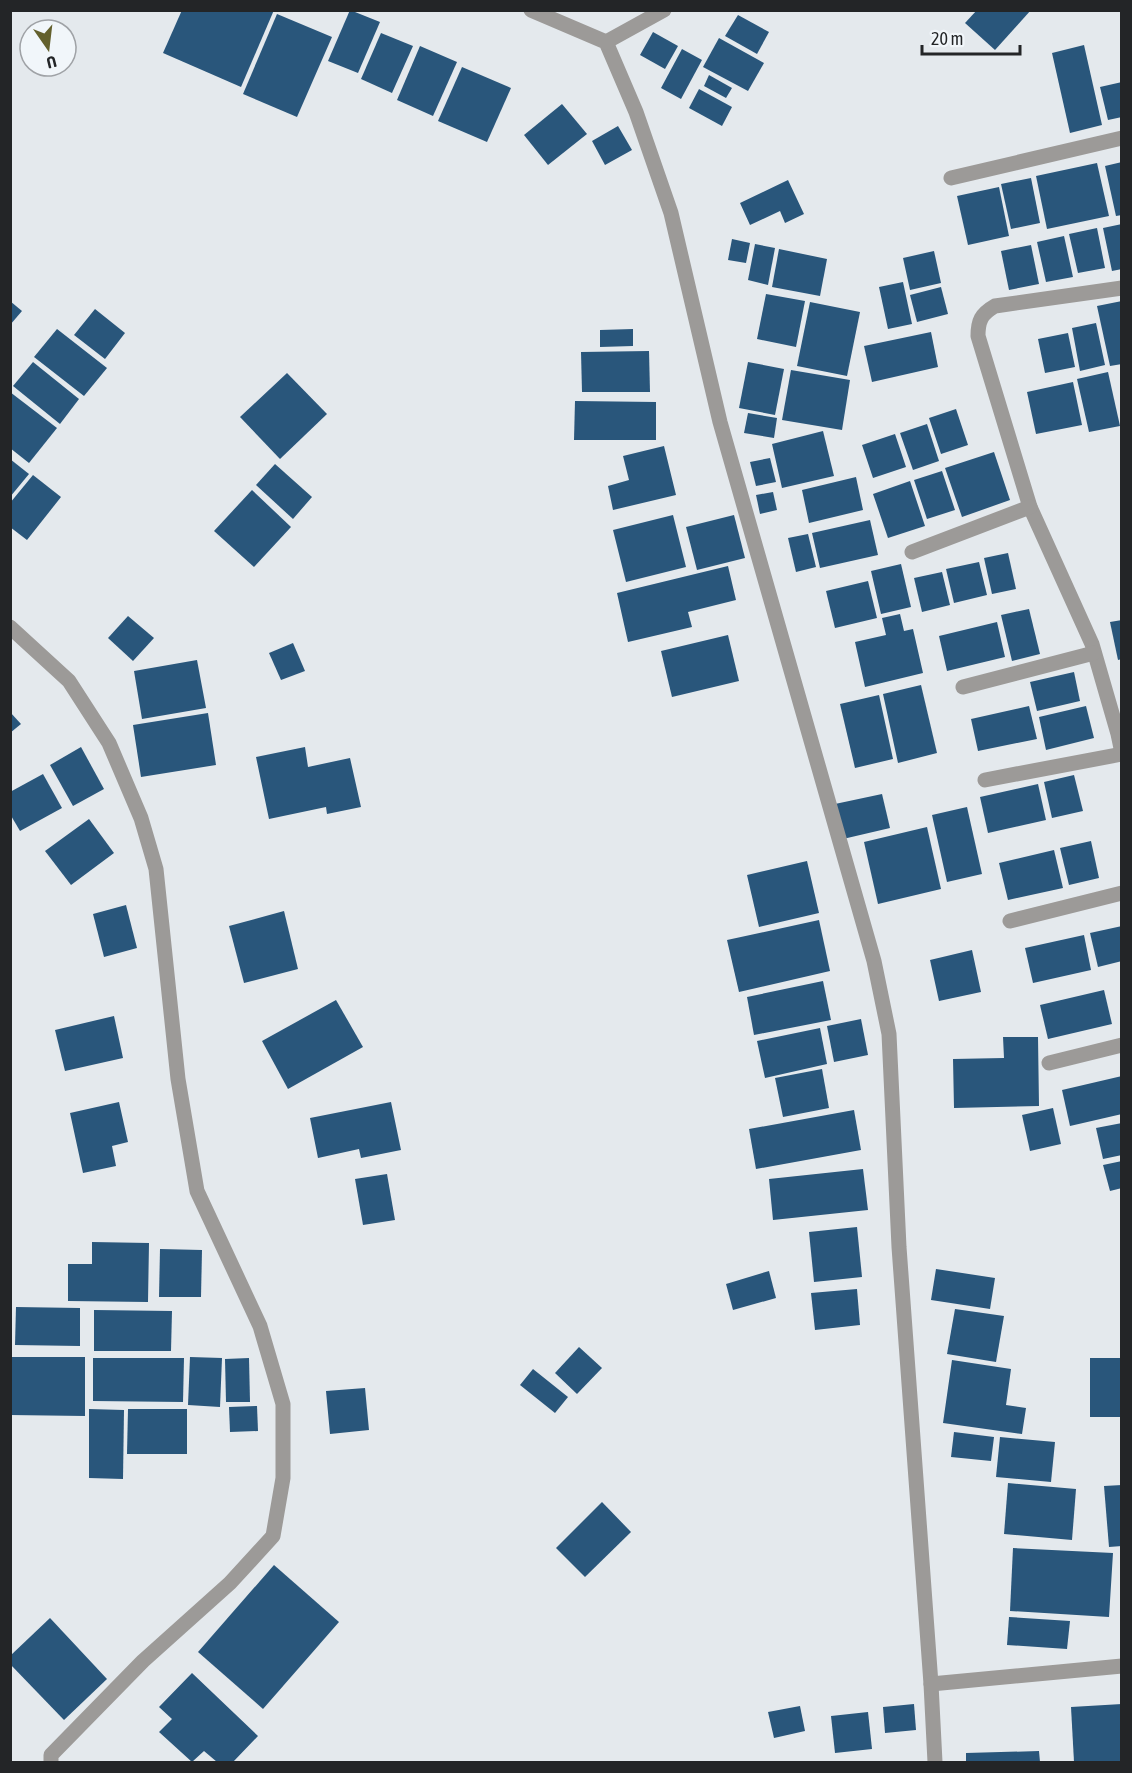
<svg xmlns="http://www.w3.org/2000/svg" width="1132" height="1773" font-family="'Asap Condensed',sans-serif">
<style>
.building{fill:#29567b}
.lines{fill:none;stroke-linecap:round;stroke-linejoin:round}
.service{stroke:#9c9a98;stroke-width:15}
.minor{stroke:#9c9a98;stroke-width:15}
</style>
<rect width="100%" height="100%" fill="#e4e9ed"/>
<!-- building -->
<g class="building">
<path d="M 182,10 L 274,10 L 241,87 L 163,53 Z"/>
<path d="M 350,10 L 380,22 L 358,73 L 328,61 Z"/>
<path d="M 977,10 L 1031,10 L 995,50 L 965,23 Z"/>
<path d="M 277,14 L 332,37 L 297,117 L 243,94 Z"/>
<path d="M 738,15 L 769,32 L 757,54 L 725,36 Z"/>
<path d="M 653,32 L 678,46 L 665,69 L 640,55 Z"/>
<path d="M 381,33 L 413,46 L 392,93 L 361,79 Z"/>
<path d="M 719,38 L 764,63 L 748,91 L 703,67 Z"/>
<path d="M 1084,45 L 1102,125 L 1070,133 L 1052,53 Z"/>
<path d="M 420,46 L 457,62 L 433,116 L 397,100 Z"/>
<path d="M 682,49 L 702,60 L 681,99 L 661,88 Z"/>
<path d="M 462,67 L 511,88 L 487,142 L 438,121 Z"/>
<path d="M 709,75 L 732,88 L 726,98 L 704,86 Z"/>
<path d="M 1122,82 L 1122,117 L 1108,120 L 1100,87 Z"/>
<path d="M 699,89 L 732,107 L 722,126 L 689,108 Z"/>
<path d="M 562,104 L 587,134 L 548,165 L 524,135 Z"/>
<path d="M 618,126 L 632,150 L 605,165 L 592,141 Z"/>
<path d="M 1122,162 L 1122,215 L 1116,216 L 1105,166 Z"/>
<path d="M 1097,163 L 1109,216 L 1047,229 L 1036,176 Z"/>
<path d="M 1031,178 L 1040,223 L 1011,229 L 1001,184 Z"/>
<path d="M 788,180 L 804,214 L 785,223 L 780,211 L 750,225 L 740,203 Z"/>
<path d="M 999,187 L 1009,236 L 968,245 L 957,196 Z"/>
<path d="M 1122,224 L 1122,269 L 1112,271 L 1103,228 Z"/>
<path d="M 1097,228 L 1105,268 L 1078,273 L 1069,234 Z"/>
<path d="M 1064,236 L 1073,277 L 1046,282 L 1037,242 Z"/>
<path d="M 732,239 L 750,243 L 746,263 L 728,260 Z"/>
<path d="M 755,244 L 775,248 L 768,285 L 748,280 Z"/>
<path d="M 1031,245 L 1039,284 L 1009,290 L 1001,251 Z"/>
<path d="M 779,249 L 827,259 L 820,296 L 772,287 Z"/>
<path d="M 934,251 L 941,283 L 910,290 L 903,258 Z"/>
<path d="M 903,282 L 912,324 L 888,329 L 879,287 Z"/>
<path d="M 941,287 L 948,314 L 917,322 L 910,295 Z"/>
<path d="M 766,294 L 805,301 L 796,347 L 757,339 Z"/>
<path d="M 10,301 L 22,311 L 10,325 Z"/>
<path d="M 1122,301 L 1122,364 L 1110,366 L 1097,306 Z"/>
<path d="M 810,302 L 860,312 L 847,376 L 797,366 Z"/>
<path d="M 95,309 L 125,333 L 105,359 L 74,335 Z"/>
<path d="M 1096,323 L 1105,365 L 1080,371 L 1072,328 Z"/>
<path d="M 57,329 L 107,368 L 84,396 L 34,357 Z"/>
<path d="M 633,329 L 633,346 L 600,347 L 600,330 Z"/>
<path d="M 931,332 L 938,367 L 872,382 L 864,346 Z"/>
<path d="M 1068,333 L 1075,367 L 1045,373 L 1038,339 Z"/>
<path d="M 649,351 L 650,392 L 582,392 L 581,352 Z"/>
<path d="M 33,362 L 79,399 L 60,424 L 13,386 Z"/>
<path d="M 748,362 L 784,369 L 775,415 L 739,408 Z"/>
<path d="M 791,370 L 850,380 L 842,430 L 782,420 Z"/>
<path d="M 1108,372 L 1120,426 L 1089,432 L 1077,379 Z"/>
<path d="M 287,373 L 327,414 L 280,459 L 240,417 Z"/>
<path d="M 1073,382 L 1082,425 L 1036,434 L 1027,392 Z"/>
<path d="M 10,392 L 57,428 L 29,463 L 10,448 Z"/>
<path d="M 575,401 L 656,402 L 656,440 L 574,440 Z"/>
<path d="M 956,409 L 968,445 L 941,454 L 929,418 Z"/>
<path d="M 748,413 L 777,418 L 774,438 L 744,433 Z"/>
<path d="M 927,424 L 939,461 L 913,470 L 900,433 Z"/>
<path d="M 823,431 L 834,476 L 782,488 L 772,444 Z"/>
<path d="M 895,434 L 906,467 L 873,478 L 862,445 Z"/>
<path d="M 664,446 L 676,495 L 613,510 L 608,486 L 629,480 L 623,456 Z"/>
<path d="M 994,452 L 1010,500 L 962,517 L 945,468 Z"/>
<path d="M 770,458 L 776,482 L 756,486 L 750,462 Z"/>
<path d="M 10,459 L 29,474 L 10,497 Z"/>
<path d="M 275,464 L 312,497 L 293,519 L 256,485 Z"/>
<path d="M 942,471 L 955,510 L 927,519 L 914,480 Z"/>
<path d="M 33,475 L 61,497 L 27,540 L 10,527 L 10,503 Z"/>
<path d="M 856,477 L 863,510 L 809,523 L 802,490 Z"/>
<path d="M 910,481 L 925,526 L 888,538 L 873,494 Z"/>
<path d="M 252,490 L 291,527 L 254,567 L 214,531 Z"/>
<path d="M 773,492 L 777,510 L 760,514 L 756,495 Z"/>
<path d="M 673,515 L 686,567 L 626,582 L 613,530 Z"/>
<path d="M 734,515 L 745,558 L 697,570 L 686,527 Z"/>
<path d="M 870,520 L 878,555 L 820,568 L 812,533 Z"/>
<path d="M 808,534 L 816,567 L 796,572 L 788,538 Z"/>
<path d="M 1008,553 L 1016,589 L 992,594 L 984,558 Z"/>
<path d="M 979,562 L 987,595 L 954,603 L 946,569 Z"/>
<path d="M 901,564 L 911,607 L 881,614 L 871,571 Z"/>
<path d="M 728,566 L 736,600 L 688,612 L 692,627 L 628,642 L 617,593 Z"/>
<path d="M 942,572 L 950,605 L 922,612 L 914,578 Z"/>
<path d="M 868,581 L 877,618 L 835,628 L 826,591 Z"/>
<path d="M 1029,609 L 1040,654 L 1012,661 L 1001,615 Z"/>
<path d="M 900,614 L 904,631 L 913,629 L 923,673 L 865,687 L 855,642 L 886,635 L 882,618 Z"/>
<path d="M 128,616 L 154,638 L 133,661 L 108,638 Z"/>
<path d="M 1122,620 L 1122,659 L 1118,660 L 1110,622 Z"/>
<path d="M 997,622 L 1005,657 L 947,671 L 939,636 Z"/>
<path d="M 728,635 L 739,681 L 672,697 L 661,651 Z"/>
<path d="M 293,643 L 305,671 L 281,680 L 269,653 Z"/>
<path d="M 197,660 L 206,708 L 142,719 L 134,671 Z"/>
<path d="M 1074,672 L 1080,701 L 1037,711 L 1030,682 Z"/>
<path d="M 921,685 L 937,753 L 898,763 L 883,694 Z"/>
<path d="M 879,695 L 893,759 L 855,768 L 840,704 Z"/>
<path d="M 1029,706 L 1037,739 L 978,751 L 971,719 Z"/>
<path d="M 1086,706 L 1094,738 L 1046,750 L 1039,717 Z"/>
<path d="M 10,712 L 21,724 L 10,733 Z"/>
<path d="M 208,713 L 216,765 L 141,777 L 133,725 Z"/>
<path d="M 81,747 L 104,789 L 73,806 L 50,765 Z"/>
<path d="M 305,747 L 308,767 L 350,758 L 361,807 L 327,814 L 326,807 L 269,819 L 256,757 Z"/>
<path d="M 43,774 L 62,808 L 20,831 L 10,814 L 10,792 Z"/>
<path d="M 1074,775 L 1083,811 L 1052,818 L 1044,782 Z"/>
<path d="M 1038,784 L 1046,820 L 988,833 L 980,797 Z"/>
<path d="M 882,794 L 890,828 L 843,839 L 835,804 Z"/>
<path d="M 967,807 L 982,874 L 947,882 L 932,815 Z"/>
<path d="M 89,819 L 114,853 L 71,885 L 45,851 Z"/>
<path d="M 927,827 L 941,889 L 878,904 L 864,842 Z"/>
<path d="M 1091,841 L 1099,878 L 1069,885 L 1060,848 Z"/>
<path d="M 1054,850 L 1063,888 L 1008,900 L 999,863 Z"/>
<path d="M 807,861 L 819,913 L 759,927 L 747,875 Z"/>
<path d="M 126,905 L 137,948 L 104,957 L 93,914 Z"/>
<path d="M 284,911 L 298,969 L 244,983 L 229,926 Z"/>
<path d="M 819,920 L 830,971 L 739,992 L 727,940 Z"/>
<path d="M 1122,926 L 1122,961 L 1098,967 L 1090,933 Z"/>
<path d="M 1084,935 L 1091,970 L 1033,983 L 1025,948 Z"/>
<path d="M 972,950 L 981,992 L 939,1001 L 930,960 Z"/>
<path d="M 823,981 L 831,1020 L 754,1035 L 747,997 Z"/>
<path d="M 1104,990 L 1112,1024 L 1048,1039 L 1040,1005 Z"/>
<path d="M 336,1000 L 363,1047 L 288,1089 L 262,1041 Z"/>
<path d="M 114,1016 L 123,1058 L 65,1071 L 55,1030 Z"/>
<path d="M 861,1019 L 868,1055 L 834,1062 L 827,1026 Z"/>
<path d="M 820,1028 L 827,1064 L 765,1078 L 757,1041 Z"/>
<path d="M 1003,1037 L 1038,1037 L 1039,1106 L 954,1108 L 953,1059 L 1004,1058 Z"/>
<path d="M 822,1069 L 829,1108 L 783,1117 L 775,1078 Z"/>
<path d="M 1122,1076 L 1122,1114 L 1070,1126 L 1062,1090 Z"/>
<path d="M 119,1102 L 128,1142 L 112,1146 L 116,1166 L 83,1173 L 70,1113 Z"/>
<path d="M 391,1102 L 401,1150 L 361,1158 L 359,1149 L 318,1158 L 310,1118 Z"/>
<path d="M 1053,1108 L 1061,1144 L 1030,1151 L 1022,1115 Z"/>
<path d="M 854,1110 L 861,1150 L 756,1169 L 749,1129 Z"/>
<path d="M 1122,1123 L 1122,1155 L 1103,1159 L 1096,1128 Z"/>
<path d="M 1122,1161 L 1122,1188 L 1110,1191 L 1103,1165 Z"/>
<path d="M 863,1169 L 868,1210 L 773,1220 L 769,1179 Z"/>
<path d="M 387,1174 L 395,1220 L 363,1225 L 355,1179 Z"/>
<path d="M 857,1227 L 862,1277 L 814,1282 L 809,1232 Z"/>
<path d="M 92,1242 L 149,1243 L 148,1302 L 68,1301 L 68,1264 L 92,1264 Z"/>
<path d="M 160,1249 L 202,1250 L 201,1297 L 159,1297 Z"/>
<path d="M 936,1269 L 995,1278 L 990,1309 L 931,1300 Z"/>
<path d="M 769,1271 L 776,1298 L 733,1310 L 726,1284 Z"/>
<path d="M 857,1289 L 860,1325 L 815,1330 L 811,1293 Z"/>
<path d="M 16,1307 L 80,1308 L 80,1346 L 15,1345 Z"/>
<path d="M 955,1309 L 1004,1316 L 996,1362 L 947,1354 Z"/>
<path d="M 94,1310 L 172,1311 L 171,1351 L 94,1351 Z"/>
<path d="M 579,1347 L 602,1368 L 577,1394 L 555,1373 Z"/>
<path d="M 10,1357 L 85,1357 L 85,1416 L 10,1415 Z"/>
<path d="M 190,1357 L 222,1358 L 220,1407 L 188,1405 Z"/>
<path d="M 93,1358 L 184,1358 L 183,1402 L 93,1401 Z"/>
<path d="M 249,1358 L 250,1402 L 226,1402 L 225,1359 Z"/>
<rect x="1090" y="1358" width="32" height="59"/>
<path d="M 952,1360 L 1011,1369 L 1006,1405 L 1026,1408 L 1022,1434 L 943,1423 Z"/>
<path d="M 533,1369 L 568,1397 L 555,1413 L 520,1385 Z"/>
<path d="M 365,1388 L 369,1430 L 330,1434 L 326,1391 Z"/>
<path d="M 257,1406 L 258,1431 L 230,1432 L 229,1407 Z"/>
<path d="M 89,1409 L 124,1410 L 123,1479 L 89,1478 Z"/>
<path d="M 128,1409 L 187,1409 L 187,1454 L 127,1454 Z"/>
<path d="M 954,1432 L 994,1437 L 991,1461 L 951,1457 Z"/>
<path d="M 1000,1437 L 1055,1442 L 1051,1482 L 996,1477 Z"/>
<path d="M 1008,1483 L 1076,1489 L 1072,1540 L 1004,1534 Z"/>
<path d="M 1122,1485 L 1122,1546 L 1109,1547 L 1104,1486 Z"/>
<path d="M 602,1502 L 631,1532 L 585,1577 L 556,1548 Z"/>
<path d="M 1013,1548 L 1113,1553 L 1109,1617 L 1010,1611 Z"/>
<path d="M 274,1565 L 339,1622 L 263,1709 L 198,1652 Z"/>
<path d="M 1009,1617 L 1070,1621 L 1067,1649 L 1007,1645 Z"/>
<path d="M 50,1618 L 107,1679 L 64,1720 L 10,1664 L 10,1656 Z"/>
<path d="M 192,1673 L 258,1736 L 233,1762 L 217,1762 L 204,1751 L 192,1762 L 159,1732 L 172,1719 L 159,1707 Z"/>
<path d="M 914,1704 L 916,1730 L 885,1733 L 883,1707 Z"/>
<path d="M 1122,1704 L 1122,1762 L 1074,1762 L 1071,1707 Z"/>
<path d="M 800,1706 L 805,1731 L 774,1738 L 768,1712 Z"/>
<path d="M 868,1712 L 872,1749 L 835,1753 L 831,1716 Z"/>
<path d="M 1039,1751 L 1040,1762 L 966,1762 L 966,1753 Z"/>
</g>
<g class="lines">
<!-- service -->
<g class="service">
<path d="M 951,178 L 1122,138"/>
<path d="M 1122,288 L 995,306 C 981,314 978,321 978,336 L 1030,507 L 1092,644 L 1118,734 L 1122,753"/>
<path d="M 912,552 L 1030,507"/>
</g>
<!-- minor -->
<g class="minor">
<path d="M 531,10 L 606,42 L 636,112 L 671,213 L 720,422 L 874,961 L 889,1034 L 899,1247 L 931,1684 L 935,1762"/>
<path d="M 606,42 L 664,10"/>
<path d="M 10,627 L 69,681 L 109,743 L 141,818 L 156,869 L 178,1079 L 197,1191 L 260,1326 L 283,1404 L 283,1478 L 273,1536 L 230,1583 L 143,1661 L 51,1755 L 51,1762"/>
<path d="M 963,687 L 1094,653"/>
<path d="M 985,780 L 1122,754"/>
<path d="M 1010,921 L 1122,893"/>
<path d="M 1049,1063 L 1122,1045"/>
<path d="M 931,1684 L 1122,1666"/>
</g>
</g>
<!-- border -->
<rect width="1132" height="1773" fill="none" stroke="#232527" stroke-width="24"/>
<!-- north arrow -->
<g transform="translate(48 48) rotate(166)"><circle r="28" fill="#f1f6fa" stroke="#9fa2a6" stroke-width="1.5"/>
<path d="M0-4.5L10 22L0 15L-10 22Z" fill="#63602d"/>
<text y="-9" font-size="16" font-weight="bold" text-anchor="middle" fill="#232527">U</text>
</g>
<!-- scale -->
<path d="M922 45v9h98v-9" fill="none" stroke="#232527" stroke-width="3"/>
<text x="931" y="45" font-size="18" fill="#232527" stroke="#f1f6fa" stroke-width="4.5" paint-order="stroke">20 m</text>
</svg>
